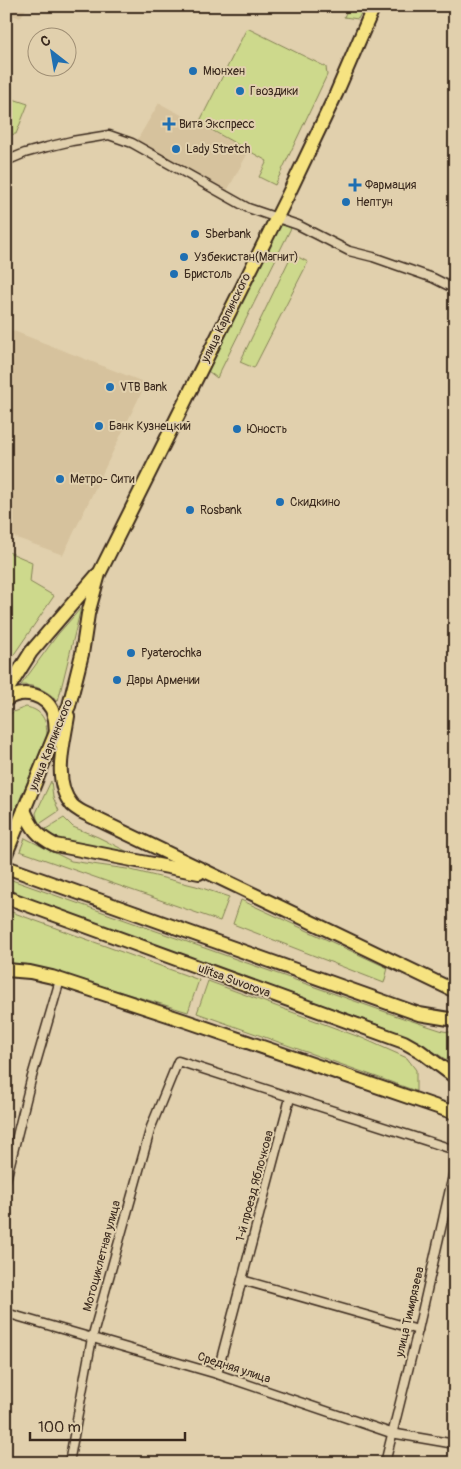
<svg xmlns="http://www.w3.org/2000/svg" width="461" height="1469" font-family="Pangolin,sans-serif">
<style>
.built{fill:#d6c29d}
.green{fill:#cdd98c;stroke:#848255}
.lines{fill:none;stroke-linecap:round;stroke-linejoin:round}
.street-casing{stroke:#3b2a1e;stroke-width:11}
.primary-casing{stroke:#3b2a1e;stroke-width:16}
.street{stroke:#e1d0ad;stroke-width:8}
.primary{stroke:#f6e381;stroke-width:12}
.poi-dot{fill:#1f6fb2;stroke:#e1d0ad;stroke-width:2}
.labels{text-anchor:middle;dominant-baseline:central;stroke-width:4;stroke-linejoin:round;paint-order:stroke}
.poi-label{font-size:12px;fill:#3b2a1e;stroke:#e1d0ad;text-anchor:start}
.street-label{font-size:12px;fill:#3b2a1e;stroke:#e1d0ad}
</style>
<rect width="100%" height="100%" fill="#e1d0ad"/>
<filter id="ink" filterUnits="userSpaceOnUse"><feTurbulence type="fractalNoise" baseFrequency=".02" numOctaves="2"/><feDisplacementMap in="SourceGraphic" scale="10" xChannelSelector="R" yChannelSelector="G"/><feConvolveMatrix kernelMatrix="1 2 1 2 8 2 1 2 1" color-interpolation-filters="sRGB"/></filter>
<g filter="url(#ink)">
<!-- built -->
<g class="built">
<path d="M 6,6 L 28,6 L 20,18 L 6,12 Z"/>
<path d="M 159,103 L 249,151 L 222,200 L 133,147 Z"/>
<path d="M 6,328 L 146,383 L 63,555 L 6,534 Z"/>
</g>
<!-- green -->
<g class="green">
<path d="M 349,6 L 365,6 L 358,19 L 344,17 Z"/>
<path d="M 247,28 L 326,67 L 327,75 L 275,185 L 259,177 L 267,161 L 199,123 Z"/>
<path d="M 10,98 L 28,104 L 16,134 L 6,135 L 6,109 Z"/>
<path d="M 281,224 L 291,228 L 217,378 L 208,371 Z"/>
<path d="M 292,254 L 308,262 L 254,368 L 240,362 Z"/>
<path d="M 6,551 L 32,562 L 30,582 L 54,596 L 6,666 Z"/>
<path d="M 81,608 L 58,701 C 47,691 37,685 21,685 L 58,634 Z"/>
<path d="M 26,707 C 42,710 47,720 47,736 L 6,832 L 6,719 L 13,712 Z"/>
<path d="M 51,781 L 53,797 L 59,811 L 38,825 L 36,813 Z"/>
<path d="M 64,818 L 73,827 L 98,837 L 134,855 L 59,842 L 41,832 Z"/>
<path d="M 25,838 L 71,861 L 127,869 L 196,886 L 229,897 L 220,921 L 20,851 Z"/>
<path d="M 9,879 L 397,1016 L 443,1031 L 455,1033 L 455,1066 C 429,1047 406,1035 376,1024 L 6,891 Z"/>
<path d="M 241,900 L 388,968 L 384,983 L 233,924 Z"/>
<path d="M 6,910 L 199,980 L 188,1012 L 38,967 L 6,962 Z"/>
<path d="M 208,981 L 362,1038 L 407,1058 L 416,1070 L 416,1091 L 197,1013 Z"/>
</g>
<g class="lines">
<!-- street casing -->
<g class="street-casing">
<g id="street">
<path d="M 6,161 L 25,153 L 47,147 L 72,141 L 109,135 L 132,143 L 248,208 L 298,225 L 349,251 L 373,257 L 433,278 L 455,289"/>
<path d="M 6,1180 L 31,1080 L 60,980"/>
<path d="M 242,1280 L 418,1330"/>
<path d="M 6,1313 L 217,1374 L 391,1433 L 455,1444"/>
<path d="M 217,1374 L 290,1098"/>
<path d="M 69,1463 L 92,1338 L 151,1127 L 178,1061 L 455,1150"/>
<path d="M 385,1463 L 418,1330 L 455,1167"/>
</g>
</g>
<!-- primary casing -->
<g class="primary-casing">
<g id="primary">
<path d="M 6,692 L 31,652 L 97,575"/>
<path d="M 6,700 C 22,688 49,694 54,716 C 56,721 55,727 56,732"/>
<path d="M 68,716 C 64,743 52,782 72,805 C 75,808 79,810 82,812 L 455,991"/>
<path d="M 24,810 C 32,828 37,836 55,845 L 199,873"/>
<path d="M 6,854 L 56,732 L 69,706 L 82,654 L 88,614 L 99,574 L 287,197 L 336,94 L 374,6"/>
<path d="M 6,867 L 419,1014 L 455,1020"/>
<path d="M 6,897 L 404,1042 L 420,1051 L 455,1077"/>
<path d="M 6,970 L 30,972 L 52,977 L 189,1022 L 455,1113"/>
</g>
</g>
<!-- street -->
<use href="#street" class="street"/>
<!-- primary -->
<use href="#primary" class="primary"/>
</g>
</g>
<!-- markers -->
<g class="poi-dot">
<circle cx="193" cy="71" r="5"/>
<circle cx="240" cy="91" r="5"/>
<path d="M166.5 116.5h5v5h5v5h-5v5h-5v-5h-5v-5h5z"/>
<circle cx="176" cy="149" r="5"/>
<path d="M352.5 177.5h5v5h5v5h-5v5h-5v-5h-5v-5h5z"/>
<circle cx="346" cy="202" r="5"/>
<circle cx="195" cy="234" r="5"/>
<circle cx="184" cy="257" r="5"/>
<circle cx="174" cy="274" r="5"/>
<circle cx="110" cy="387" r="5"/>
<circle cx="99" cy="426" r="5"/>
<circle cx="237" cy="429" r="5"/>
<circle cx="60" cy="479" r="5"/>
<circle cx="280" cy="502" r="5"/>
<circle cx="190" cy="510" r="5"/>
<circle cx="131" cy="653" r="5"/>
<circle cx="117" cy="680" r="5"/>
</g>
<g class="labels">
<!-- poi labels -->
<g class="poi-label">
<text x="203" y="71">Мюнхен</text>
<text x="250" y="91">Гвоздики</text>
<text x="179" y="124">Вита Экспресс</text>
<text x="186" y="149">Lady Stretch</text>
<text x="365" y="185">Фармация</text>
<text x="356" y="202">Нептун</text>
<text x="205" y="234">Sberbank</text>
<text x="194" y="257">Узбекистан(Магнит)</text>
<text x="184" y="274">Бристоль</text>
<text x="120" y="387">VTB Bank</text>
<text x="109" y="426">Банк Кузнецкий</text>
<text x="247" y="429">Юность</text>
<text x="70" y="479">Метро- Сити</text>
<text x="290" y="502">Скидкино</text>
<text x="200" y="510">Rosbank</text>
<text x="141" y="653">Pyaterochka</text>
<text x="127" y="680">Дары Армении</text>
</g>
<!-- street labels -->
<g class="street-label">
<text transform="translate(226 318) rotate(-64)">улица Карпинского</text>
<text transform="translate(51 745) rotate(-68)">улица Карпинского</text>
<text transform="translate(234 981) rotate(20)">ulitsa Suvorova</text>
<text transform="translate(255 1186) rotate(-75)">1-й проезд Яблочкова</text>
<text transform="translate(102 1256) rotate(-75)">Мотоциклетная улица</text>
<text transform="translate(410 1312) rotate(-77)">улица Тимирязева</text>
<text transform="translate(234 1368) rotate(18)">Средняя улица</text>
</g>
</g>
<!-- margin -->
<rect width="461" height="1469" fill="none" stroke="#e1d0ad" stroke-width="25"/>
<rect x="12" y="12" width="436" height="1444" fill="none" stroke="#3b2a1e" stroke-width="2" filter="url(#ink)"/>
<!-- north arrow -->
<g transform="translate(52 52) rotate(329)"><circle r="24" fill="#e1d0ad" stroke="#9f8e74"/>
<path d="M0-4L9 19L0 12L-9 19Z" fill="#1f6fb2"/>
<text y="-8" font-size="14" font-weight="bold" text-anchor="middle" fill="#3b2a1e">С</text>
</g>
<!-- scale -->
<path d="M30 1432v8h155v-8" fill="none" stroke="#3b2a1e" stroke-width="2.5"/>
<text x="38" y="1432" font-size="15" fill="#3b2a1e" stroke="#e1d0ad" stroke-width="4" paint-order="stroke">100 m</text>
</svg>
